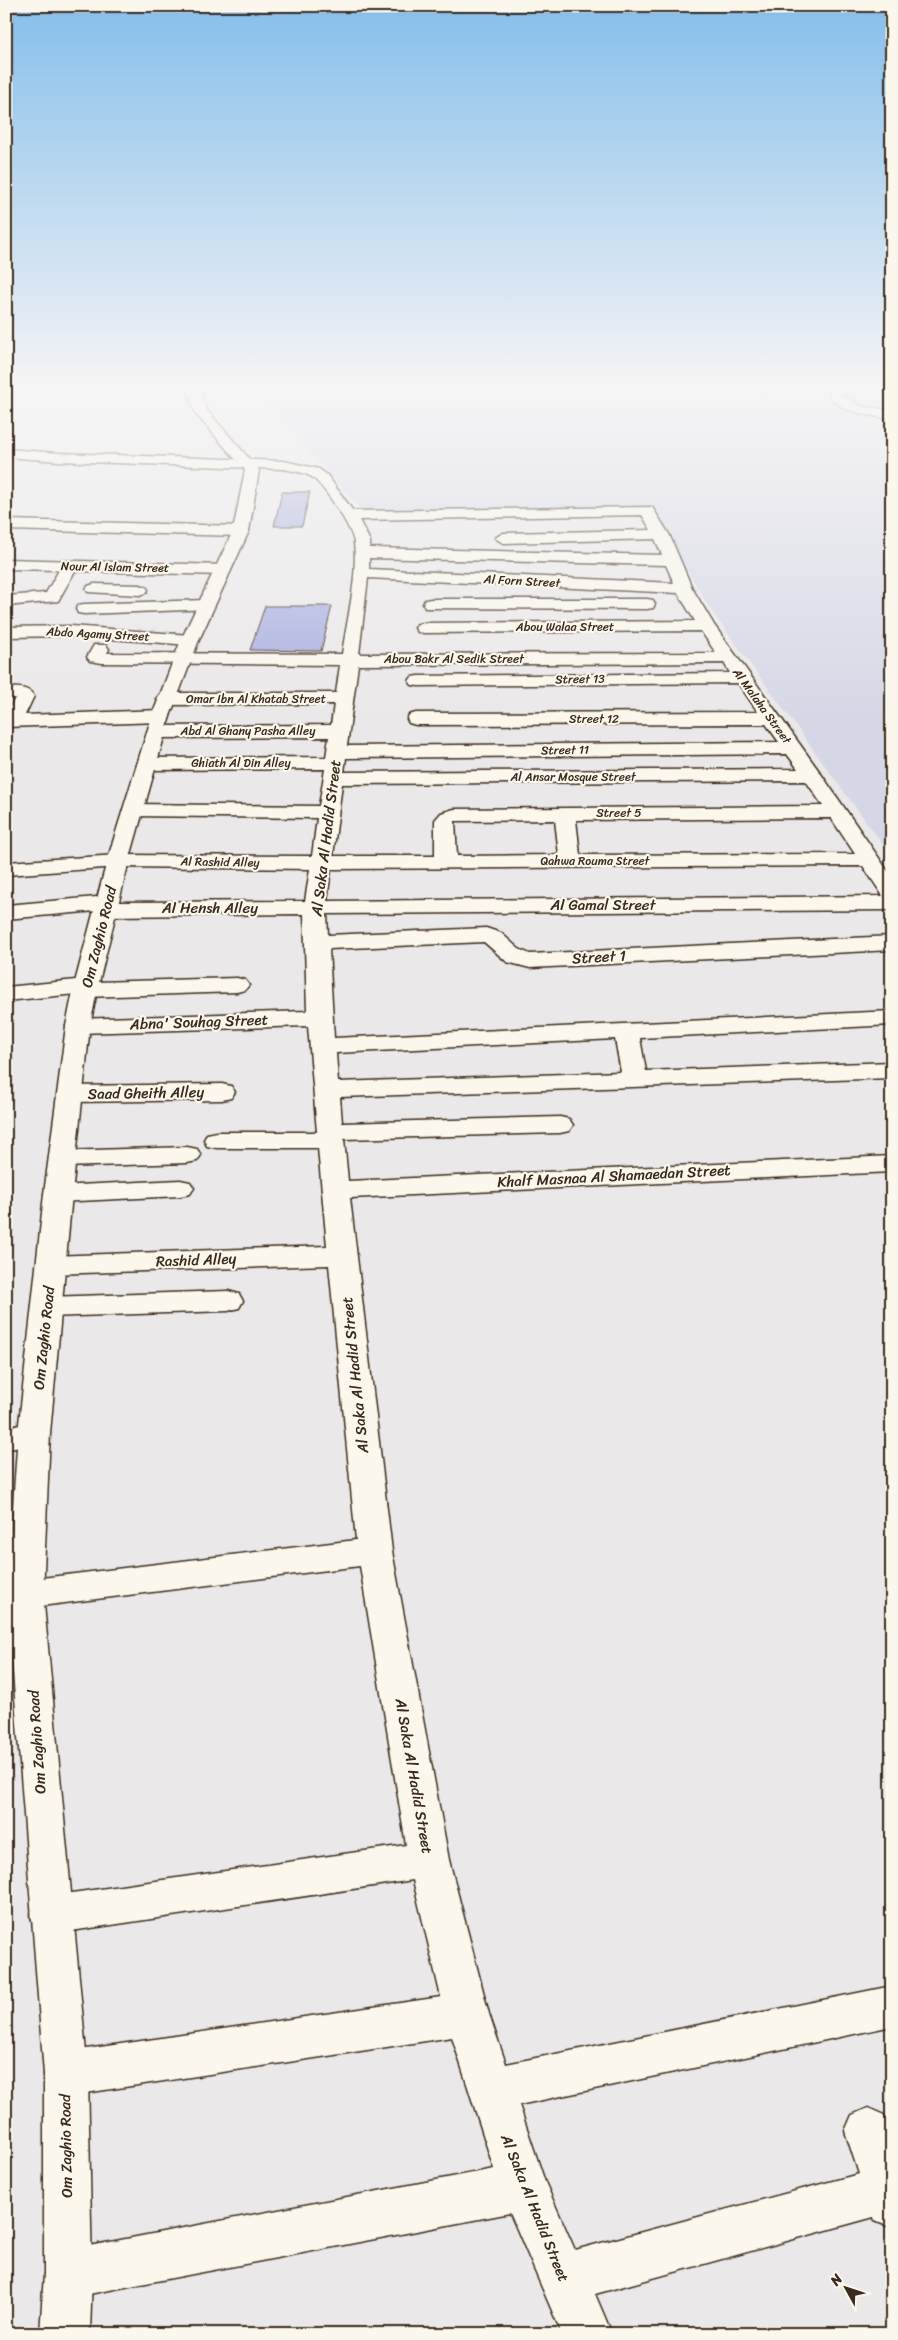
<svg xmlns="http://www.w3.org/2000/svg" width="898" height="2340" font-family="Sriracha,sans-serif">
<style>
.built{fill:#d6d7e6}
.building{fill:#a8aedf;stroke:#3b2a1e}
.lines{fill:none;stroke-linecap:round;stroke-linejoin:round}
.minor-casing{stroke:#3b2a1e;stroke-width:3}
.major-casing{stroke:#3b2a1e;stroke-width:3}
.minor{fill:#fbf7ec;fill-rule:evenodd}
.major{fill:#fbf7ec;fill-rule:evenodd}
.labels{text-anchor:middle;dominant-baseline:central;stroke-width:4.5;stroke-linejoin:round;paint-order:stroke}
.far-street-label{font-size:12px;fill:#3b2a1e;stroke:#fbf7ec}
.street-label{font-size:15px;fill:#3b2a1e;stroke:#fbf7ec}
</style>
<rect width="100%" height="100%" fill="#eae8e9"/>
<filter id="ink" filterUnits="userSpaceOnUse"><feTurbulence type="fractalNoise" baseFrequency=".02" numOctaves="2"/><feDisplacementMap in="SourceGraphic" scale="10" xChannelSelector="R" yChannelSelector="G"/><feConvolveMatrix kernelMatrix="1 2 1 2 8 2 1 2 1" color-interpolation-filters="sRGB"/></filter>
<g filter="url(#ink)">
<!-- built -->
<path class="built" d="M 261,391 L 892,391 L 892,857 L 708,606 L 651,507 L 362,511 L 268,405 Z"/>
<!-- building -->
<g class="building">
<path d="M 282,492 L 310,492 L 302,526 L 274,526 Z"/>
<path d="M 265,606 L 332,606 L 321,651 L 250,650 Z"/>
</g>
<g class="lines">
<!-- minor casing -->
<g class="minor-casing">
<g id="minor">
<path d="M 830,391 L 842,391 L 842,396 L 861,406 L 892,411 L 892,419 C 871,415 844,414 830,397 Z"/>
<path d="M 6,449 L 58,453 L 284,461 L 319,469 L 327,475 L 353,511 L 652,507 L 669,534 L 692,588 L 714,625 L 819,771 L 892,877 L 892,910 L 327,914 L 328,935 L 486,928 L 501,933 L 519,949 L 530,954 L 892,936 L 892,950 L 530,968 L 507,962 L 484,942 L 329,949 L 334,1038 L 892,1011 L 892,1025 L 640,1038 L 646,1071 L 892,1062 L 892,1078 L 340,1097 L 342,1123 L 560,1117 L 569,1119 L 573,1125 L 569,1131 L 560,1133 L 344,1139 L 348,1181 L 892,1156 L 892,1172 L 350,1198 L 392,1551 L 449,1860 L 489,2014 L 506,2064 L 892,1986 L 892,2026 L 519,2105 L 545,2182 L 575,2250 L 859,2174 L 845,2131 L 852,2115 L 868,2108 L 884,2115 L 892,2133 L 892,2228 L 875,2221 L 874,2217 L 595,2294 L 612,2334 L 562,2334 L 510,2213 L 68,2298 L 51,2291 L 44,2274 L 51,2257 L 68,2250 L 494,2169 L 452,2037 L 66,2096 L 50,2089 L 44,2074 L 50,2059 L 66,2052 L 441,1997 L 413,1880 L 51,1934 L 36,1928 L 30,1915 L 36,1902 L 51,1896 L 406,1845 L 360,1566 L 25,1608 L 12,1604 L 7,1594 L 12,1584 L 25,1580 L 356,1540 L 329,1265 L 51,1274 L 41,1272 L 36,1265 L 41,1258 L 51,1256 L 327,1246 L 318,1148 L 217,1148 L 207,1146 L 204,1140 L 207,1134 L 217,1132 L 317,1132 L 308,1026 L 78,1033 L 69,1031 L 66,1026 L 69,1021 L 78,1019 L 307,1011 L 304,914 L 106,916 L 98,914 L 96,911 L 6,919 L 6,905 L 108,896 L 116,898 L 119,902 L 305,901 L 310,869 L 118,867 L 6,875 L 6,862 L 118,855 L 312,856 L 317,818 L 133,816 L 126,814 L 123,810 L 126,806 L 133,804 L 319,806 L 325,769 L 147,770 L 140,768 L 137,764 L 140,760 L 147,758 L 326,757 L 329,737 L 157,738 L 150,736 L 147,732 L 150,728 L 157,726 L 331,725 L 334,704 L 166,705 L 159,703 L 157,699 L 159,695 L 166,693 L 336,693 L 340,665 L 102,663 L 90,661 L 87,657 L 94,645 L 106,645 L 109,649 L 107,653 L 342,654 C 347,620 358,577 354,543 C 353,529 322,482 310,476 C 303,472 292,471 284,469 L 58,461 L 6,457 ZM 642,515 L 651,530 L 503,533 L 495,538 L 503,543 L 655,539 L 662,555 L 370,548 L 370,541 L 359,520 ZM 369,558 L 666,565 L 674,583 L 369,569 ZM 368,578 L 678,593 L 695,621 L 424,623 L 418,624 L 415,628 L 418,632 L 424,633 L 701,631 L 716,653 L 359,654 ZM 724,663 L 730,673 L 418,676 L 412,677 L 409,681 L 412,685 L 418,686 L 738,683 L 758,712 L 416,713 L 409,715 L 407,719 L 409,723 L 416,725 L 766,724 L 779,742 L 347,746 L 358,665 ZM 787,754 L 798,769 L 344,772 L 346,758 ZM 806,781 L 823,806 L 454,809 L 441,813 L 435,820 L 435,856 L 333,856 L 342,784 ZM 831,818 L 855,854 L 580,855 L 576,820 ZM 555,820 L 559,855 L 457,856 L 455,821 ZM 863,866 L 883,896 L 327,901 L 331,869 ZM 615,1039 L 621,1072 L 338,1082 L 336,1053 Z"/>
<path d="M 6,520 L 241,526 L 249,531 L 241,536 L 6,530 Z"/>
<path d="M 6,559 L 223,565 L 229,567 L 231,570 L 229,573 L 223,575 L 75,571 L 58,601 L 6,606 L 6,596 L 46,593 L 59,570 L 6,569 Z"/>
<path d="M 94,584 L 140,585 L 146,587 L 148,590 L 146,593 L 140,595 L 88,592 L 86,589 L 88,586 Z"/>
<path d="M 431,599 L 647,599 L 653,600 L 655,604 L 653,608 L 647,609 L 425,608 L 423,604 L 425,600 Z"/>
<path d="M 206,600 L 212,601 L 214,605 L 212,609 L 84,614 L 78,613 L 76,609 L 78,605 L 84,604 Z"/>
<path d="M 71,626 L 190,635 L 196,636 L 199,640 L 196,644 L 190,645 L 71,636 L 6,637 L 6,627 Z"/>
<path d="M 6,688 C 17,688 27,686 34,696 L 25,715 L 161,710 L 168,712 L 170,716 L 168,720 L 161,722 L 6,727 L 6,715 L 15,698 L 6,698 Z"/>
<path d="M 237,978 L 245,980 L 249,985 L 245,990 L 237,992 L 85,997 L 76,994 L 6,1001 L 6,987 L 86,979 L 96,982 Z"/>
<path d="M 222,1084 L 231,1086 L 235,1092 L 231,1098 L 222,1100 L 70,1102 L 61,1100 L 57,1094 L 61,1088 L 70,1086 Z"/>
<path d="M 187,1147 L 197,1149 L 201,1155 L 197,1161 L 187,1163 L 63,1167 L 53,1165 L 49,1159 L 53,1153 L 63,1151 Z"/>
<path d="M 180,1180 L 190,1182 L 194,1188 L 190,1194 L 180,1196 L 58,1202 L 48,1200 L 44,1194 L 48,1188 L 58,1186 Z"/>
<path d="M 228,1291 L 239,1294 L 243,1301 L 239,1308 L 228,1311 L 47,1317 L 36,1314 L 32,1307 L 36,1300 L 47,1297 Z"/>
<path d="M 34,1422 L 46,1425 L 50,1433 L 46,1441 L 6,1450 L 6,1428 Z"/>
</g>
</g>
<!-- major casing -->
<g class="major-casing">
<path id="major" d="M 188,391 L 200,391 L 206,409 L 259,470 L 249,531 L 199,640 L 170,716 L 129,861 L 98,986 L 90,1026 L 72,1194 L 50,1433 L 43,1594 L 88,2074 L 92,2274 L 90,2334 L 40,2334 L 44,2274 L 44,2074 L 7,1594 L 18,1433 L 44,1194 L 66,1026 L 74,986 L 107,861 L 152,716 L 181,640 L 233,531 L 245,470 L 195,413 Z"/>
</g>
<!-- minor -->
<use href="#minor" class="minor"/>
<!-- major -->
<use href="#major" class="major"/>
</g>
</g>
<!-- sky -->
<linearGradient id="sky" x2="0" y2="1"><stop stop-color="#85beec"/><stop offset="0.54" stop-color="#f6f5f5"/><stop offset="1" stop-color="#f6f5f5" stop-opacity="0"/></linearGradient>
<rect width="898" height="718" fill="url(#sky)"/>
<g class="labels">
<!-- far-street labels -->
<g class="far-street-label">
<text transform="translate(115 567) rotate(1)">Nour Al Islam Street</text>
<text transform="translate(522 581) rotate(3)">Al Forn Street</text>
<text x="565" y="627">Abou Walaa Street</text>
<text transform="translate(98 634) rotate(3)">Abdo Agamy Street</text>
<text x="454" y="659">Abou Bakr Al Sedik Street</text>
<text transform="translate(580 679) rotate(-1)">Street 13</text>
<text x="256" y="699">Omar Ibn Al Khatab Street</text>
<text transform="translate(762 706) rotate(54)">Al Malaha Street</text>
<text x="594" y="719">Street 12</text>
<text x="248" y="731">Abd Al Ghany Pasha Alley</text>
<text transform="translate(565 750) rotate(-1)">Street 11</text>
<text x="241" y="763">Ghiath Al Din Alley</text>
<text x="573" y="777">Al Ansar Mosque Street</text>
<text x="619" y="813">Street 5</text>
<text x="595" y="861">Qahwa Rouma Street</text>
<text transform="translate(220 862) rotate(1)">Al Rashid Alley</text>
</g>
<!-- street labels -->
<g class="street-label">
<text transform="translate(326 838) rotate(-83)">Al Saka Al Hadid Street</text>
<text x="603" y="905">Al Gamal Street</text>
<text x="210" y="908">Al Hensh Alley</text>
<text transform="translate(99 937) rotate(-76)">Om Zaghio Road</text>
<text transform="translate(599 957) rotate(-3)">Street 1</text>
<text transform="translate(199 1022) rotate(-2)">Abna' Souhag Street</text>
<text transform="translate(146 1093) rotate(-1)">Saad Gheith Alley</text>
<text transform="translate(614 1176) rotate(-3)">Khalf Masnaa Al Shamaedan Street</text>
<text transform="translate(196 1260) rotate(-2)">Rashid Alley</text>
<text transform="translate(44 1338) rotate(-84)">Om Zaghio Road</text>
<text transform="translate(355 1375) rotate(-96)">Al Saka Al Hadid Street</text>
<text transform="translate(37 1742) rotate(-94)">Om Zaghio Road</text>
<text transform="translate(414 1776) rotate(80)">Al Saka Al Hadid Street</text>
<text transform="translate(66 2146) rotate(-91)">Om Zaghio Road</text>
<text transform="translate(535 2208) rotate(68)">Al Saka Al Hadid Street</text>
</g>
</g>
<!-- margin -->
<rect width="898" height="2340" fill="none" stroke="#fbf7ec" stroke-width="25"/>
<rect x="12" y="12" width="873" height="2315" fill="none" stroke="#3b2a1e" stroke-width="2" filter="url(#ink)"/>
<!-- north arrow -->
<g transform="translate(846 2288) rotate(310)" stroke="#fbf7ec" stroke-width="4" paint-order="stroke">
<path d="M0-4L9 19L0 12L-9 19Z" fill="#3b2a1e"/>
<text y="-8" font-size="14" font-weight="bold" text-anchor="middle" fill="#3b2a1e">N</text>
</g>
</svg>
